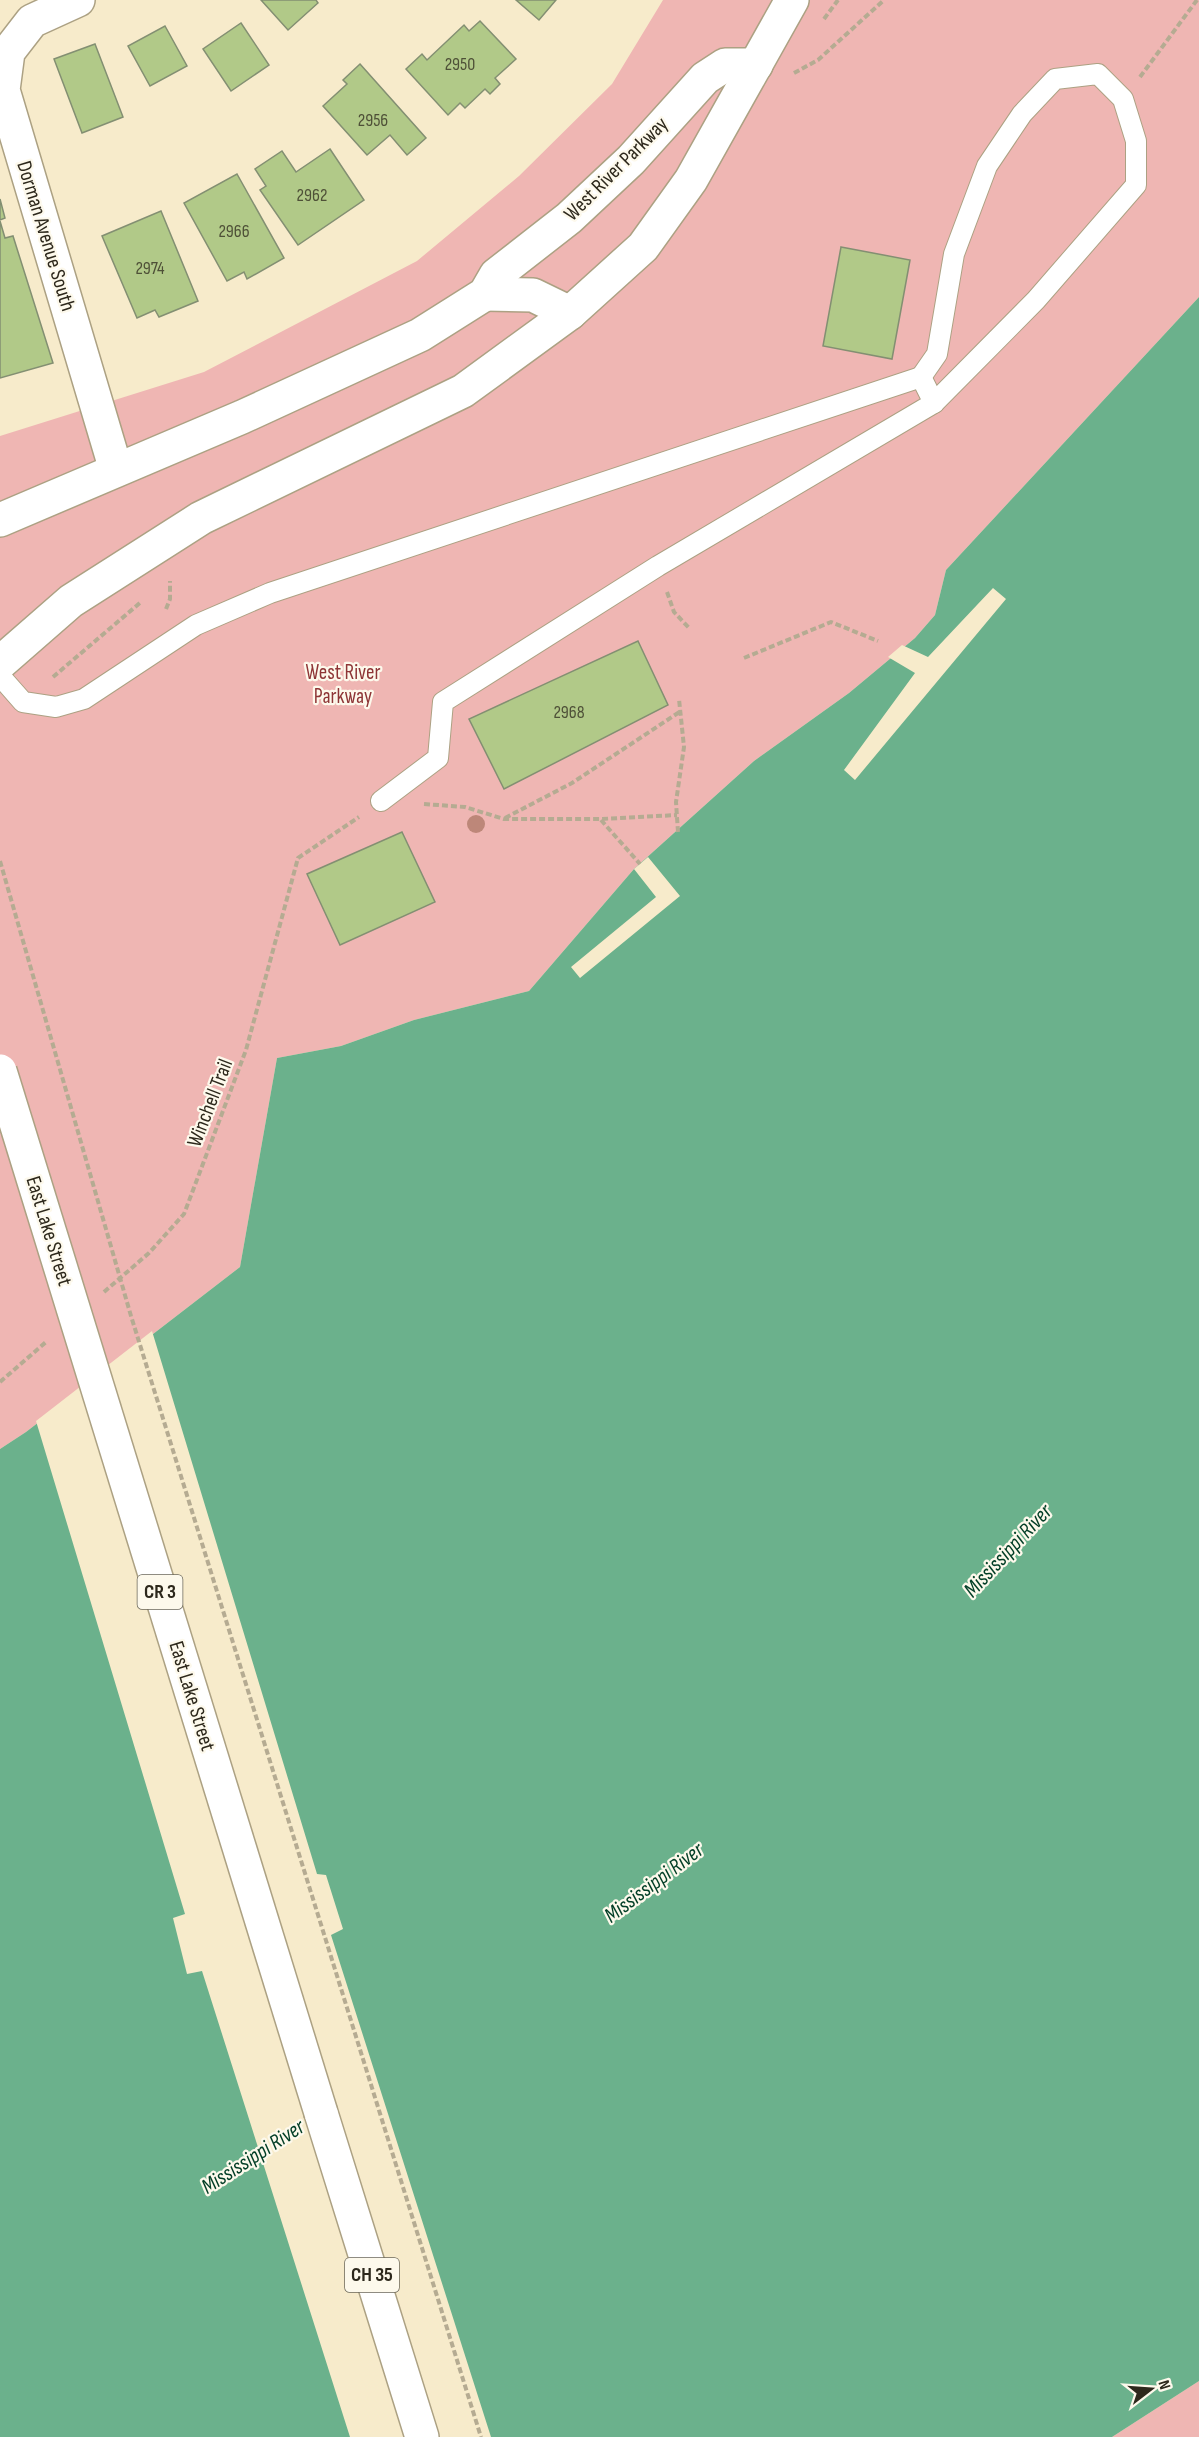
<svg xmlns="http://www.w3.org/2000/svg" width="1199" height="2437" font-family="'Sofia Sans Condensed',sans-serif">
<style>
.green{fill:#efb6b3}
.water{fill:#6bb18c}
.pier{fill:#f7ebcb}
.building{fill:#b1c988;stroke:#838f72;stroke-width:1.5}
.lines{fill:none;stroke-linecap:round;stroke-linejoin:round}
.service-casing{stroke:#aca183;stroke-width:22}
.minor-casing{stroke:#aca183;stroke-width:36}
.primary-casing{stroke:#aca183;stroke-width:36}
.path{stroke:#b5ab92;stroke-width:4;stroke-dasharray:6 3;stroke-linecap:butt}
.service{stroke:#fff;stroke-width:20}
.minor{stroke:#fff;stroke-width:33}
.primary{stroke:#fff;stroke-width:33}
.primary-bridge-casing{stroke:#aca183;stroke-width:36;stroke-linecap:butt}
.path-bridge{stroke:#b5ab92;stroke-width:4;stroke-dasharray:6 3;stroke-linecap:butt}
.primary-bridge{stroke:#fff;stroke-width:33}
.tree{fill:#bd8779}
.labels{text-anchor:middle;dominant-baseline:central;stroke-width:4.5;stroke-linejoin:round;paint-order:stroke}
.number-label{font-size:18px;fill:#4e5037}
.shield{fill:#fdf9ec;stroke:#6b675a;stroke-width:1.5}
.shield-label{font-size:20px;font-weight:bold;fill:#2d281c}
.street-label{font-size:21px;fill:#2d281c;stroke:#fdf9ec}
.park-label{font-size:21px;fill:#8e3536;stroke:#fdf9ec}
.water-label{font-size:22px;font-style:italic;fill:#023e26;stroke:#fdf9ec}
</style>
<rect width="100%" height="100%" fill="#f7ebcb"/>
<!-- green -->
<g class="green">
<path d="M 663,0 L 1199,0 L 1199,297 L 946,570 L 935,615 L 915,638 L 849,693 L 754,761 L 634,869 L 529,991 L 414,1020 L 341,1046 L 277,1058 L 240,1267 L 26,1432 L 0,1449 L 0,436 L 204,372 L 417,261 L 519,176 L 612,84 Z"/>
<path d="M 1199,2381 L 1199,2437 L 1112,2437 Z"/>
</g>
<!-- water -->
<path class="water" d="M 1199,297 L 1199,2381 L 1112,2437 L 0,2437 L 0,1449 L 26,1432 L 240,1267 L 277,1058 L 341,1046 L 414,1020 L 529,991 L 634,869 L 754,761 L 849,693 L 915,638 L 935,615 L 946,570 Z"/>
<!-- pier -->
<g class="pier">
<path d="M 993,588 L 1006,599 L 855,780 L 844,770 L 915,673 L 888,657 L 902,645 L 928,657 Z"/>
<path d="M 648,857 L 680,896 L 580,978 L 571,967 L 656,897 L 634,869 Z"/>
<path d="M 152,1331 L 317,1874 L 326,1875 L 343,1929 L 331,1935 L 491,2437 L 350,2437 L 202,1971 L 187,1974 L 173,1918 L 185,1914 L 36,1421 Z"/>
</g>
<!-- building -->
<g class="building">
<path d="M 261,0 L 316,0 L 318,3 L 288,30 Z"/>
<path d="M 516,0 L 556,0 L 539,20 Z"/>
<path d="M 480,21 L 516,59 L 495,78 L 500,84 L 490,94 L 485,89 L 465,108 L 460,103 L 448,115 L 406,69 L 422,54 L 427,60 L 464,25 L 469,31 Z"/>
<path d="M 241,23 L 269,65 L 231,91 L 203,49 Z"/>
<path d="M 165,26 L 187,66 L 150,86 L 128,46 Z"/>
<path d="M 95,44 L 123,117 L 82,133 L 54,59 Z"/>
<path d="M 360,64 L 426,138 L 407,155 L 390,135 L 367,155 L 323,106 L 347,84 L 343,80 Z"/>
<path d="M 330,149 L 364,200 L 298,245 L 260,190 L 266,186 L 255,169 L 282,151 L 296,172 Z"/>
<path d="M 237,174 L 284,258 L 247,279 L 244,272 L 227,281 L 184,203 Z"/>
<path d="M 0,199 L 5,218 L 0,220 Z"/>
<path d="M 161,211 L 198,301 L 159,317 L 155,310 L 137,318 L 102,236 Z"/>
<path d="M 0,221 L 5,238 L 13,236 L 53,363 L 0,378 Z"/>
<path d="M 841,247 L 910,260 L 892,359 L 823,346 Z"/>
<path d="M 638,641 L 668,705 L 504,789 L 469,719 Z"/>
<path d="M 402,832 L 435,902 L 340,945 L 307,874 Z"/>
</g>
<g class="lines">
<!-- service casing -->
<g class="service-casing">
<g id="service">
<path d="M 0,676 L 23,702 L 56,707 L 84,699 L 196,625 L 270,593 L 921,377 L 934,403"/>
<path d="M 381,801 L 438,758 L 443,702 L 658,566 L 934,403 L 1036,300 L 1136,185 L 1136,141 L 1123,99 L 1098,74 L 1055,79 L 1022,114 L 987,166 L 954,254 L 937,354 L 921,377"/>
</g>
</g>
<!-- minor casing -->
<g class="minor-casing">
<g id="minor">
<path d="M 78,0 L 32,21 L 8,52 L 3,90 L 116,470"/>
<path d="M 485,294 L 533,295 L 570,313"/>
<path d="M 0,520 L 242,417 L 420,335 L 485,294 L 496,275 L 569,218 L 631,160 L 705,78 L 725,65 L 756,65"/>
<path d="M 0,663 L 71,601 L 201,518 L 463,391 L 570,313 L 643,247 L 691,180 L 792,0"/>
</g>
</g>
<!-- primary casing -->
<g class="primary-casing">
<path id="primary" d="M 321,2113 L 422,2437"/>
</g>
<!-- path -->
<g class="path">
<path d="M 824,19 L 838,0"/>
<path d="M 794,73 L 818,60 L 884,0"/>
<path d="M 1140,77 L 1197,0"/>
<path d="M 667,592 L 674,612 L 690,629"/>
<path d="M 166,609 L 170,599 L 170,581"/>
<path d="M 744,658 L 831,622 L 878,641"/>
<path d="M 53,677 L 141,602"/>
<path d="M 424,804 L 465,807 L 504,819 L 601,819 L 677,815"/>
<path d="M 505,818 L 572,783 L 681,711"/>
<path d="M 601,820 L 640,864"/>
<path d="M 678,832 L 676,802 L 684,747 L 679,699"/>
<path d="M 104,1292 L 149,1253 L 184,1214 L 246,1050 L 298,858 L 359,817"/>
<path d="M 0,1382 L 46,1342"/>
</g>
<!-- service -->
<use href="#service" class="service"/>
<!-- minor -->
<use href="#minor" class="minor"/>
<!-- primary -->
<use href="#primary" class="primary"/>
<!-- primary-bridge casing -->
<g class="primary-bridge-casing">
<path id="primary-bridge" d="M 0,1071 L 321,2113"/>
</g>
<!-- path-bridge -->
<path class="path-bridge" d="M 0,861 L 131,1316 L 481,2437"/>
<!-- primary-bridge -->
<use href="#primary-bridge" class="primary-bridge"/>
</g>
<!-- trees -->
<circle class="tree" cx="476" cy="824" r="9"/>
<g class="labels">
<!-- number labels -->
<g class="number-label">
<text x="460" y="64">2950</text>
<text x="373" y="120">2956</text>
<text x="312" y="195">2962</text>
<text x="234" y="231">2966</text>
<text x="150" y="268">2974</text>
<text x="569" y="712">2968</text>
</g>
<!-- shield labels -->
<g class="shield">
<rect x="137.5" y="1575" width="45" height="34" rx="4.5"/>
<rect x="345" y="2258" width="54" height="34" rx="4.5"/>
</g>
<g class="shield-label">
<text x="160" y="1592">CR 3</text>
<text x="372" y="2275">CH 35</text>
</g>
<!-- street labels -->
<g class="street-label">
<text transform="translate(616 169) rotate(-45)">West River Parkway</text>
<text transform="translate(46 236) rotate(73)">Dorman Avenue South</text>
<text transform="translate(210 1103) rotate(-69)">Winchell Trail</text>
<text transform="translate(49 1231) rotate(73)">East Lake Street</text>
<text transform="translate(192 1696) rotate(73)">East Lake Street</text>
</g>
<!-- park labels -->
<g class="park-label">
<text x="343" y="672">West River<tspan x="343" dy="24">Parkway</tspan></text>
</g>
<!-- water labels -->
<g class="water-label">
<text transform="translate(1008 1551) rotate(-47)">Mississippi River</text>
<text transform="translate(654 1883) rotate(-37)">Mississippi River</text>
<text transform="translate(253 2157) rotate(-33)">Mississippi River</text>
</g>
</g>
<!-- north arrow -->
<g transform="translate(1151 2389) rotate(73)" stroke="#fdf9ec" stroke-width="4.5" paint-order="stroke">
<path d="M0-4.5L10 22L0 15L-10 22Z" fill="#2d281c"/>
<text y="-9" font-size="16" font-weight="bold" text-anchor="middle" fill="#2d281c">N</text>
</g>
</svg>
